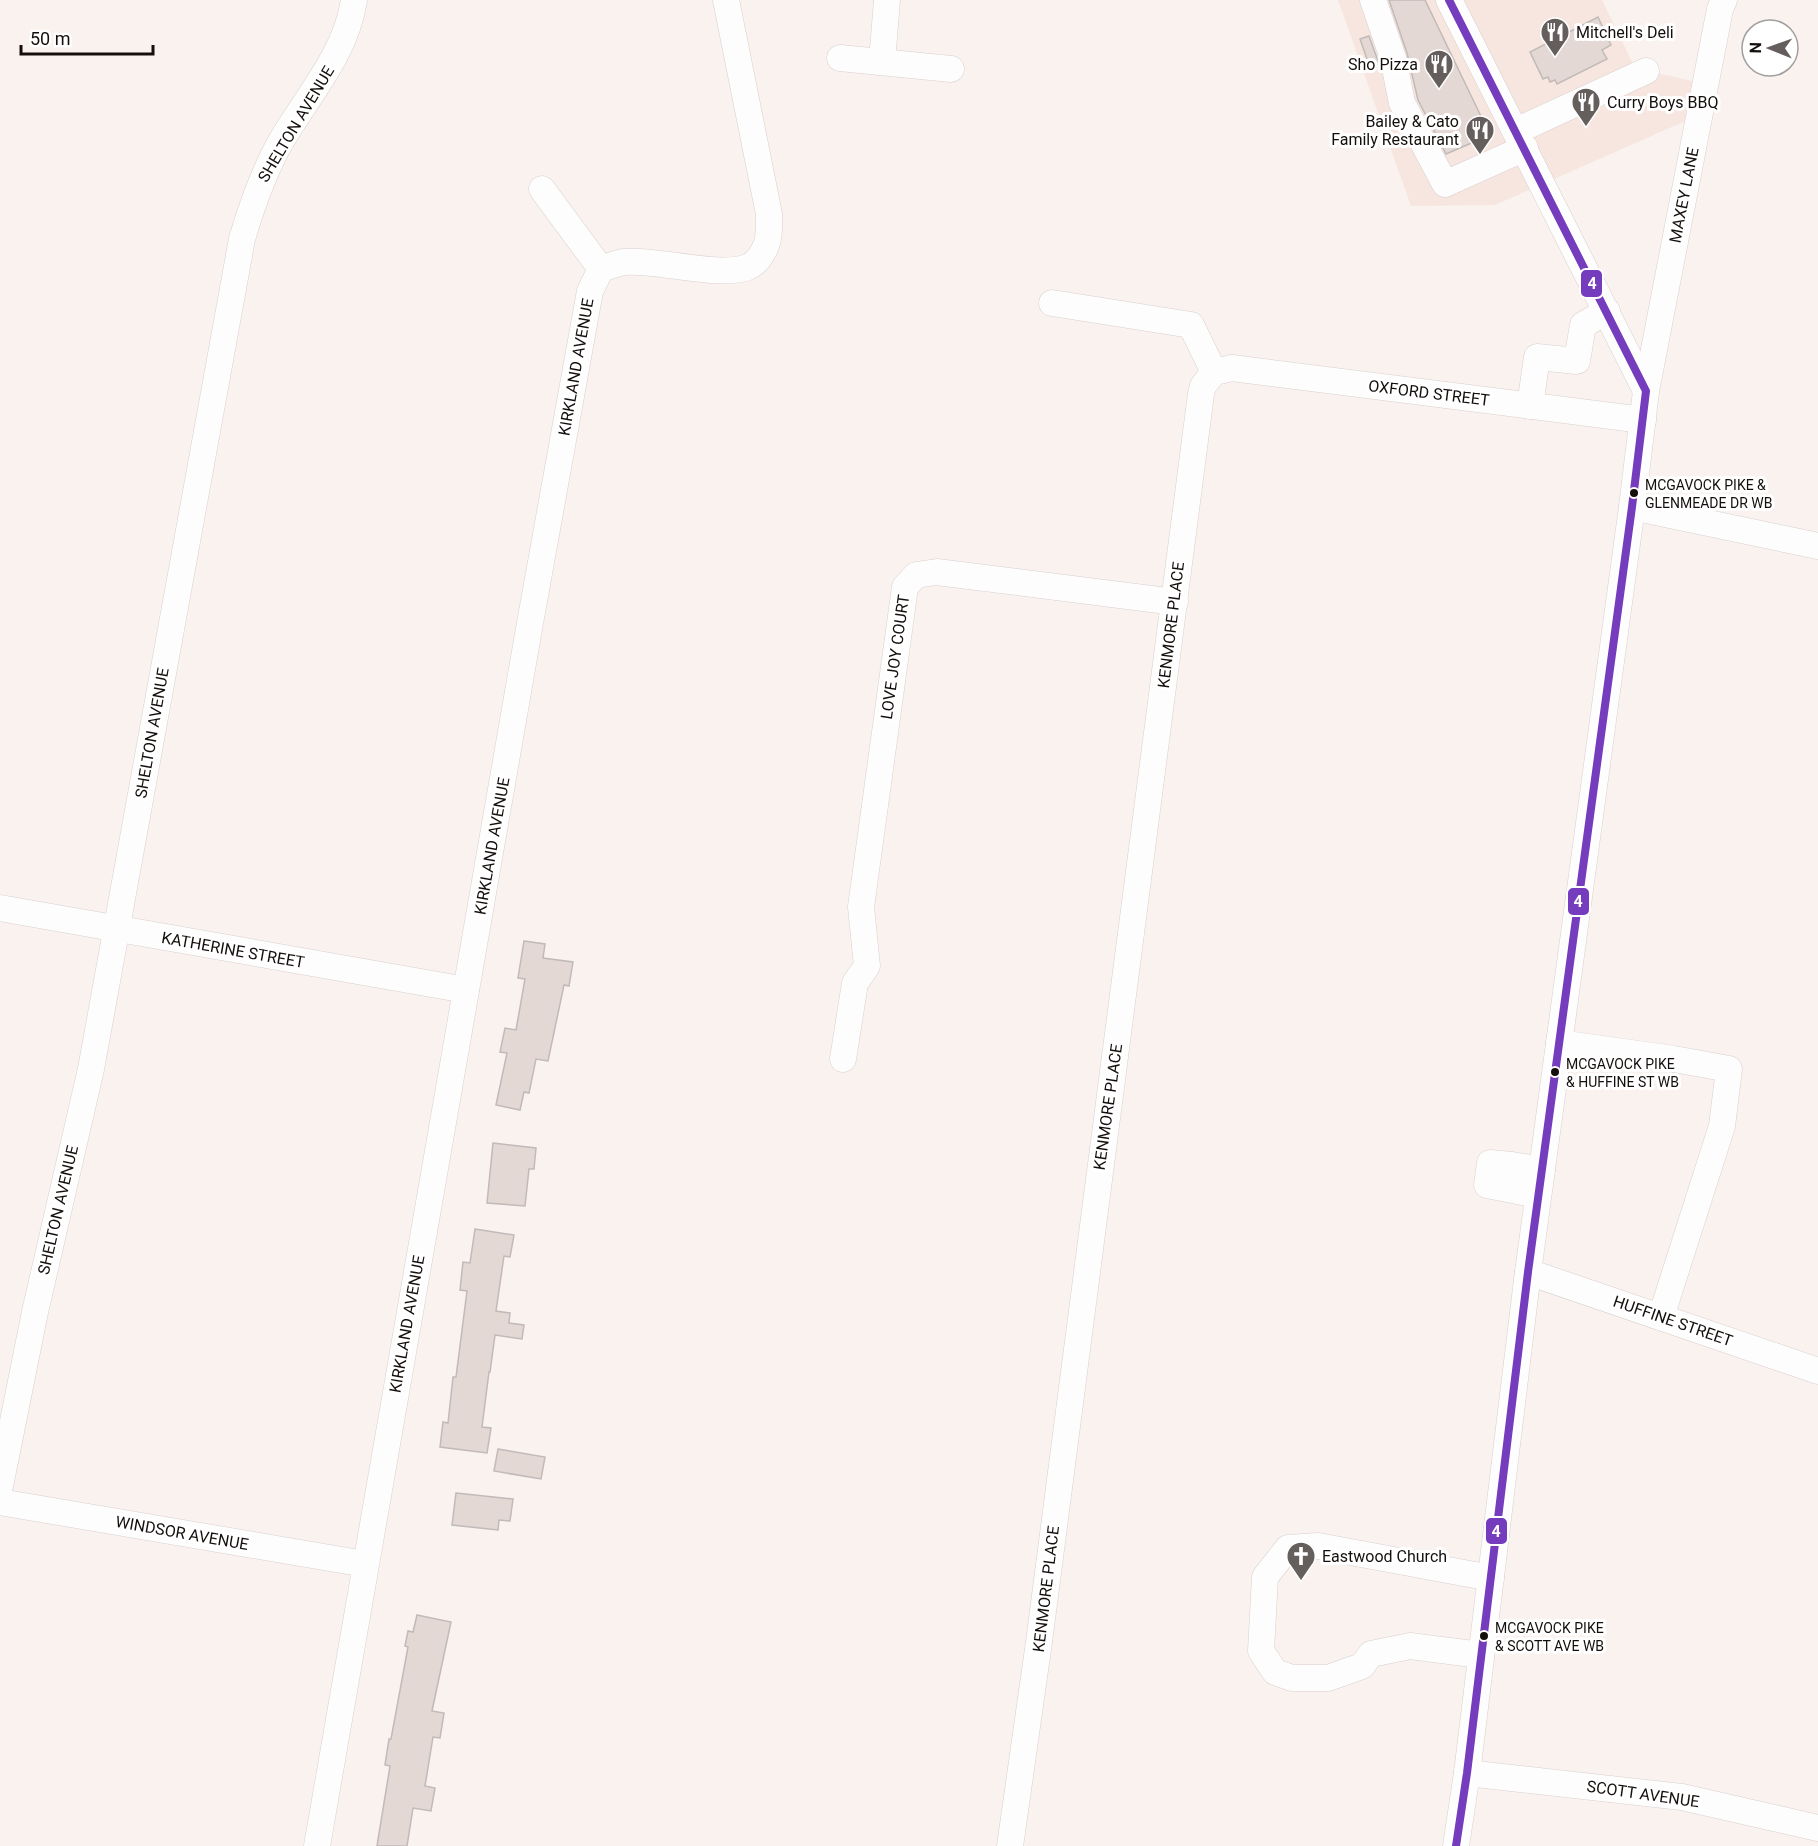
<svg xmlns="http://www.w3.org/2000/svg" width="1818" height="1846" font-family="Roboto,sans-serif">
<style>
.built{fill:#f6e6df}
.building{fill:#e3d8d4;stroke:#c1bab8;stroke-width:1.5}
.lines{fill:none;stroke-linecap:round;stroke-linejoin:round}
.minor-casing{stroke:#d7d0ce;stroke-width:27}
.minor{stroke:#fefdfd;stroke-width:26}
.bus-1-casing{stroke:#fff;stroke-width:12}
.bus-1{stroke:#753cbe;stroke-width:8}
.bus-dot{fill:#140f0d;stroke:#fff;stroke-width:2}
.labels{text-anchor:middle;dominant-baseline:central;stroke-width:6;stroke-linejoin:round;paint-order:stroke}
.bus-label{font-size:14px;fill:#140f0d;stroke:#fff;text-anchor:start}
.poi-label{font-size:16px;fill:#140f0d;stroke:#fff;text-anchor:start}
.street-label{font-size:16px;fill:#140f0d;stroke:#fff}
.line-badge{stroke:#fff;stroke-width:2}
.badge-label{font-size:16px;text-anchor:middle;font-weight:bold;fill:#fff}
</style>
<rect width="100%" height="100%" fill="#faf2ef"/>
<!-- built -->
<path class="built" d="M 1338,0 L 1602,0 L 1635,68 L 1705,84 L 1699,115 L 1495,205 L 1411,206 Z"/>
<!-- building -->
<g class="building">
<path d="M 1389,0 L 1425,0 L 1490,135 L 1446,154 L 1418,100 L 1407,53 Z"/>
<path d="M 1598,17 L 1611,45 L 1602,50 L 1607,59 L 1557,84 L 1555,80 L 1550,82 L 1548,77 L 1543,79 L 1530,52 Z"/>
<path d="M 1369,36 L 1379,64 L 1373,67 L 1372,64 L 1369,65 L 1360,39 Z"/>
<path d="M 524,941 L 545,944 L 543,958 L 573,962 L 569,986 L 564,985 L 548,1061 L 536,1059 L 529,1093 L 524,1092 L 520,1110 L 496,1105 L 507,1053 L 500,1052 L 505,1028 L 516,1030 L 525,979 L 518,978 Z"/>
<path d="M 493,1143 L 536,1148 L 534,1169 L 529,1169 L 525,1206 L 487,1203 Z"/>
<path d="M 475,1229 L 514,1235 L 510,1257 L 504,1256 L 496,1311 L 510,1313 L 509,1323 L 524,1325 L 522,1339 L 495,1335 L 490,1372 L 489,1372 L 482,1427 L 491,1428 L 487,1453 L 440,1447 L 443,1422 L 448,1423 L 453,1377 L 456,1377 L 467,1291 L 460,1290 L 463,1262 L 470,1263 Z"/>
<path d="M 498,1449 L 545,1457 L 541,1479 L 494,1471 Z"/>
<path d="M 456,1493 L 513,1499 L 510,1521 L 499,1520 L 498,1530 L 452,1525 Z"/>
<path d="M 417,1615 L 451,1622 L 432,1711 L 444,1713 L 440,1738 L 433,1737 L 425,1786 L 435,1788 L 431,1811 L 413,1808 L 407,1846 L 377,1846 L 390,1766 L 385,1765 L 389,1739 L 391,1739 L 408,1647 L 405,1646 L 408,1631 L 413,1632 Z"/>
</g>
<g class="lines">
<!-- minor casing -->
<g class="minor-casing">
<g id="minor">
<path d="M 1373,0 L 1393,58 L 1402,103 L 1445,184 L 1525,148"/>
<path d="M 1449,0 L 1646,391"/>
<path d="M 840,58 L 951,69"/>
<path d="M 882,62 L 887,0"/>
<path d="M 1516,131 L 1646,71"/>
<path d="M 542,189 L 601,269"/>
<path d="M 1052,303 L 1191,325 L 1214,372"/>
<path d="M 1214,372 L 1232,368 L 1643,420"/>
<path d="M 1530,406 L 1537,357 L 1577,361 L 1583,325 L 1607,311"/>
<path d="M 1632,507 L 1818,546"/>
<path d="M 0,908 L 466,990"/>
<path d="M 1559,1043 L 1674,1059 L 1729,1069 L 1722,1126 L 1661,1317"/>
<path d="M 843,1059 L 855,983 L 867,966 L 861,907 L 905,587 L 916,575 L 937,572 L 1175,602"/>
<path d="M 1538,1195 L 1487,1185 L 1490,1163 L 1512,1165 L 1542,1170"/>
<path d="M 1528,1272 L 1818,1371"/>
<path d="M 0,1486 L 35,1312 L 91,1069 L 242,239 C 252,205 263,173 281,141 C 308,95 346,54 354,0"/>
<path d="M 0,1502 L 365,1564"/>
<path d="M 1481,1655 L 1410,1646 L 1371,1654 L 1362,1666 L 1328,1678 L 1292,1678 L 1275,1672 L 1261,1651 L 1265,1577 L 1288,1548 L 1318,1546 L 1491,1578"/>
<path d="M 1467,1773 L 1682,1797 L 1818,1828"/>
<path d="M 317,1846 L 530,623 L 590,291 L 601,269 C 608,267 616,263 624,262 C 658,259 719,278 748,267 C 755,264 761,256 764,250 C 770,240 769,226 769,214 L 726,0"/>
<path d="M 1010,1846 L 1039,1642 L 1201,394 L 1203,386 L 1214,372"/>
<path d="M 1456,1846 L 1467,1773 L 1528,1272 L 1632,507 L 1646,391 L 1720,9 L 1724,0"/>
</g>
</g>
<!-- minor -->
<use href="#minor" class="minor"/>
<!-- bus-1 casing -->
<g class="bus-1-casing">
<path id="bus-1" d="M 1449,0 L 1646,391 L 1632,507 L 1528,1272 L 1467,1773 L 1456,1846"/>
</g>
<!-- bus-1 -->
<use href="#bus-1" class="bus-1"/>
</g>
<!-- icons -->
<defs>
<g id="restaurant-pin" transform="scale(1.5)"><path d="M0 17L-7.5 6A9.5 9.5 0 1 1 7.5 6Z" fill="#645e5c" stroke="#fff"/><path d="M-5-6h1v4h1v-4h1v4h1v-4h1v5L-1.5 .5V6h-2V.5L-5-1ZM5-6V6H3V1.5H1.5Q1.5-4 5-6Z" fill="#fff"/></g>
<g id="church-pin" transform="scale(1.5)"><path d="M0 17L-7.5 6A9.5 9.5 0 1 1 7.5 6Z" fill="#645e5c" stroke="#fff"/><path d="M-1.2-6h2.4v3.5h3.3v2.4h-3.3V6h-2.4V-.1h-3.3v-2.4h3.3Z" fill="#fff"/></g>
</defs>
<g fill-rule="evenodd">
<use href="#restaurant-pin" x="1555" y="32"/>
<use href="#restaurant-pin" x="1439" y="64"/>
<use href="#restaurant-pin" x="1586" y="102"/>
<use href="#restaurant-pin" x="1480" y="130"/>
<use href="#church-pin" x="1301" y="1556"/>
</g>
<!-- markers -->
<g class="bus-dot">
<circle cx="1634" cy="493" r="5"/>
<circle cx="1555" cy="1072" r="5"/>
<circle cx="1484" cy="1636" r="5"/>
</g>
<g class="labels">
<!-- bus labels -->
<g class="bus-label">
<text x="1645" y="485">MCGAVOCK PIKE &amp;<tspan x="1645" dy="18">GLENMEADE DR WB</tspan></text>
<text x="1566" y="1064">MCGAVOCK PIKE<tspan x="1566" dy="18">&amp; HUFFINE ST WB</tspan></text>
<text x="1495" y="1628">MCGAVOCK PIKE<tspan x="1495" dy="18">&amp; SCOTT AVE WB</tspan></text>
</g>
<!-- poi labels -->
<g class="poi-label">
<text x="1576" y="32">Mitchell's Deli</text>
<text x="1418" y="64" text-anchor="end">Sho Pizza</text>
<text x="1607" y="102">Curry Boys BBQ</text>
<text x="1459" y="121" text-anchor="end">Bailey &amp; Cato<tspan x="1459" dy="18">Family Restaurant</tspan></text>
<text x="1322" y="1556">Eastwood Church</text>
</g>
<!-- street labels -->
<g class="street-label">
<text transform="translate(296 124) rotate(-59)">SHELTON AVENUE</text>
<text transform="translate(1684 195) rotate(-79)">MAXEY LANE</text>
<text transform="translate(576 367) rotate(-80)">KIRKLAND AVENUE</text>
<text transform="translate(1429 393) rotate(7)">OXFORD STREET</text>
<text transform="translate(1171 625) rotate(-83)">KENMORE PLACE</text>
<text transform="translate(895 657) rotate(-82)">LOVE JOY COURT</text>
<text transform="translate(152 733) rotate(-80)">SHELTON AVENUE</text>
<text transform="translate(492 846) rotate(-80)">KIRKLAND AVENUE</text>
<text transform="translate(233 950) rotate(10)">KATHERINE STREET</text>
<text transform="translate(1108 1107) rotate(-82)">KENMORE PLACE</text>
<text transform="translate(58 1210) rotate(-77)">SHELTON AVENUE</text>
<text transform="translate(1673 1321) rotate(19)">HUFFINE STREET</text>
<text transform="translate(407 1324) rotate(-80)">KIRKLAND AVENUE</text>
<text transform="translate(182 1533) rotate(10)">WINDSOR AVENUE</text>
<text transform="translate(1046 1589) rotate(-83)">KENMORE PLACE</text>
<text transform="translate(1643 1794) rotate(8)">SCOTT AVENUE</text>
</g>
</g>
<g class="line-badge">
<rect x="1580" y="269" width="23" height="29" rx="6" fill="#753cbe"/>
<rect x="1567" y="887" width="23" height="29" rx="6" fill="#753cbe"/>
<rect x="1485" y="1517" width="23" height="28" rx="6" fill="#753cbe"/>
</g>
<g class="badge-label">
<text x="1592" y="289">4</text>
<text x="1578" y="907">4</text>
<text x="1496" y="1537">4</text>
</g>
<!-- north arrow -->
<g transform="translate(1770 48) rotate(271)"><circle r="28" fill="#ffffff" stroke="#a19f9e" stroke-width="1.5"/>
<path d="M0-4.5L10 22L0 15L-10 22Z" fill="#645e5c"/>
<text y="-9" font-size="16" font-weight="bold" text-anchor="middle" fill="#140f0d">N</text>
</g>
<!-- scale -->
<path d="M21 45v9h132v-9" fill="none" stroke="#140f0d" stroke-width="3"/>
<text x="30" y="45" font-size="18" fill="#140f0d" stroke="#ffffff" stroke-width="4.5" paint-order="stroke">50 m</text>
</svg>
